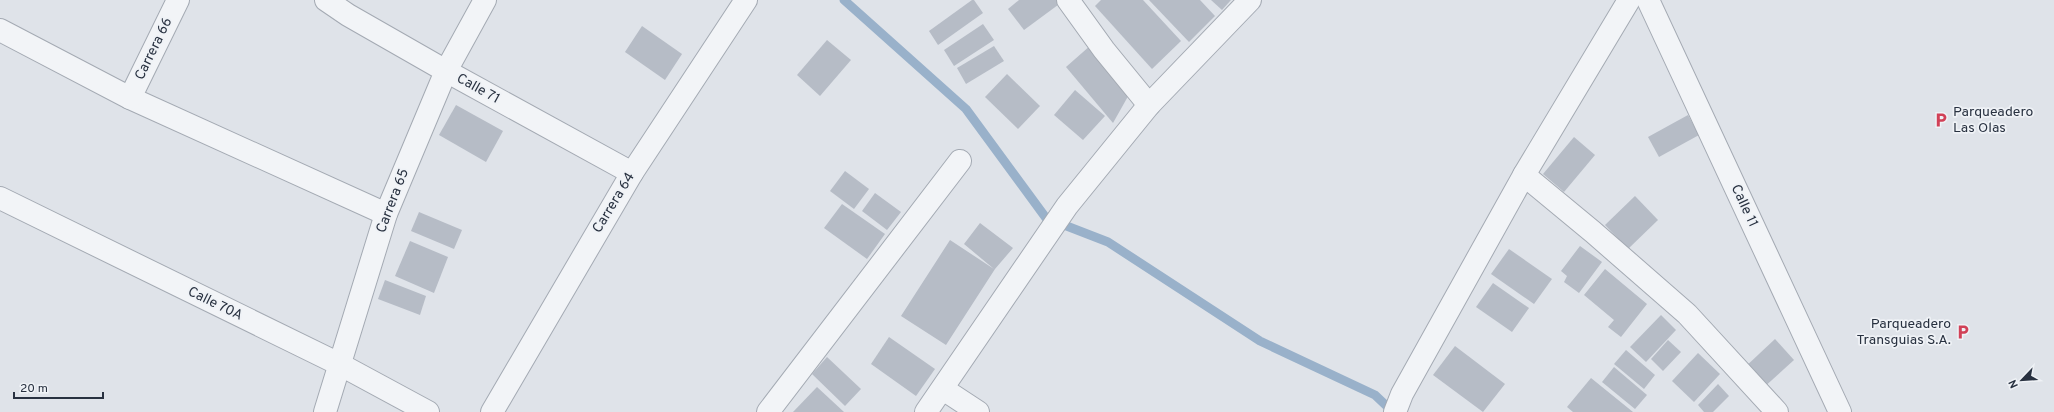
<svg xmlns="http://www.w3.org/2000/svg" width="2054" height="412" font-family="Overpass,sans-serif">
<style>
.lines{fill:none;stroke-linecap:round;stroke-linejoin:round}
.stream{stroke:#99b1ca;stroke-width:9}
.building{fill:#b6bcc6}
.minor-casing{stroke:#a4aab3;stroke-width:24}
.minor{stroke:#f2f4f7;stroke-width:22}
.labels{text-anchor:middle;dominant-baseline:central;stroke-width:3.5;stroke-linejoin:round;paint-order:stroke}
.street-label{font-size:14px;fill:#283140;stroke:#eff2f6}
.poi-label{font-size:14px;fill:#283140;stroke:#eff2f6;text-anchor:start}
</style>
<rect width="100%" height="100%" fill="#dfe3e9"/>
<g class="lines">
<!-- stream -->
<path class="stream" d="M 844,0 L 966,109 L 1046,218 L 1108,242 L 1260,341 L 1375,395 L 1393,412"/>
</g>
<!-- building -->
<g class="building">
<path d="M 972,0 L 974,0 L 983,13 L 938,45 L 929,31 Z"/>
<path d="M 1019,0 L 1060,0 L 1062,2 L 1024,30 L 1008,9 Z"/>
<path d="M 1101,0 L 1143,0 L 1181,41 L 1152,69 L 1095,6 Z"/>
<path d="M 1149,0 L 1200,0 L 1215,16 L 1189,42 Z"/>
<path d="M 1211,0 L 1231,0 L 1222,10 Z"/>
<path d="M 983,24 L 994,40 L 954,66 L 944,50 Z"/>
<path d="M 642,26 L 682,54 L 665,80 L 625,52 Z"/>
<path d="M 827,40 L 851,60 L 820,96 L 797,75 Z"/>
<path d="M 1091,45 L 1131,91 L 1113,123 L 1066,67 Z"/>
<path d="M 994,46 L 1004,61 L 966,84 L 957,68 Z"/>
<path d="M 1007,74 L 1040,106 L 1018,129 L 985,97 Z"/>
<path d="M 1075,90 L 1105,116 L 1083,140 L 1054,115 Z"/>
<path d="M 456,105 L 503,131 L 486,162 L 439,135 Z"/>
<path d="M 1688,115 L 1699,135 L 1659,157 L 1648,137 Z"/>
<path d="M 1574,137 L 1595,155 L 1564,192 L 1543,174 Z"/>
<path d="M 845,171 L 869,189 L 854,209 L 830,191 Z"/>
<path d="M 875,193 L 901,212 L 887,230 L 862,211 Z"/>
<path d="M 1635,196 L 1658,220 L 1628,249 L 1605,225 Z"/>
<path d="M 842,204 L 885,234 L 867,259 L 824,228 Z"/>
<path d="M 419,212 L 462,230 L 454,249 L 411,231 Z"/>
<path d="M 980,223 L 1013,248 L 995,269 L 946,345 L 901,316 L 950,240 L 994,269 L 964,244 Z"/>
<path d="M 410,241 L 448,257 L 434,293 L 395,276 Z"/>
<path d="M 1580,246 L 1602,262 L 1579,293 L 1564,282 L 1567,276 L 1561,271 Z"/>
<path d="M 1509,249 L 1552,279 L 1534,304 L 1491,274 Z"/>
<path d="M 1605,269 L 1647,304 L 1621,337 L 1608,327 L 1614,320 L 1584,295 Z"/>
<path d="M 385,280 L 426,296 L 420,315 L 378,299 Z"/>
<path d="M 1493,283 L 1529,308 L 1512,332 L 1476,307 Z"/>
<path d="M 1661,315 L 1676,330 L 1646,362 L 1630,347 Z"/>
<path d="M 889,337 L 935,369 L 916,396 L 871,364 Z"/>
<path d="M 1775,339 L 1794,360 L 1762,389 L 1743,369 Z"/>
<path d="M 1668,340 L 1681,352 L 1663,371 L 1651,359 Z"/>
<path d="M 1455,346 L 1505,384 L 1483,412 L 1433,375 Z"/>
<path d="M 1626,350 L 1655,375 L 1644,389 L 1614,364 Z"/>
<path d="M 1698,353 L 1720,374 L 1694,402 L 1672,381 Z"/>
<path d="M 827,357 L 861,389 L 845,406 L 812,374 Z"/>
<path d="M 1614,367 L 1647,395 L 1635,409 L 1602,382 Z"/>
<path d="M 1591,378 L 1633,412 L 1573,412 L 1567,407 Z"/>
<path d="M 1718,384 L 1729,396 L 1713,412 L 1704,412 L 1698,405 Z"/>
<path d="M 817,387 L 844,412 L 793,412 Z"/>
</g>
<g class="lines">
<!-- minor casing -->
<g class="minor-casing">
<g id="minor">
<path d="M 326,0 L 348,15 L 446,71 L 632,173"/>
<path d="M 1068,0 L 1104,50 L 1149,105"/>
<path d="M 1648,0 L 1840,412"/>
<path d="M 0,30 L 130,98 L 386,214"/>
<path d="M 130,98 L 178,0"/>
<path d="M 1524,175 L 1593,232 L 1687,314 L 1777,412"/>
<path d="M 0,198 L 341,365 L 428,412"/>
<path d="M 943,389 L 978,412"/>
<path d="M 325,412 L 386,214 L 446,71 L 485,0"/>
<path d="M 492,412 L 632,173 L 746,0"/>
<path d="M 768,412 L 960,161"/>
<path d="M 926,412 L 1067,206 L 1149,105 L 1250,0"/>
<path d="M 1395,412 L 1402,394 L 1524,175 L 1629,0"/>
</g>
</g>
<!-- minor -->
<use href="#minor" class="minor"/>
</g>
<!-- icons -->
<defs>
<g id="parking-bare" transform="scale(1.2)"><path d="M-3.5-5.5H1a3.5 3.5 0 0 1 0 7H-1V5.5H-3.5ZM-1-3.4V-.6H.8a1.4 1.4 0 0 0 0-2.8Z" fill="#d14157" stroke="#eff2f6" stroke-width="2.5" paint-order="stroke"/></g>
</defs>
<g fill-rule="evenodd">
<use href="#parking-bare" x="1941" y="120"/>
<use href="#parking-bare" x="1963" y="332"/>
</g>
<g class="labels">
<!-- street labels -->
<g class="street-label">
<text transform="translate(154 49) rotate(-64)">Carrera 66</text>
<text transform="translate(478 89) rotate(29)">Calle 71</text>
<text transform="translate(393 201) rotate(-69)">Carrera 65</text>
<text transform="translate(614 203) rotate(-59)">Carrera 64</text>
<text transform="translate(1744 206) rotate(65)">Calle 11</text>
<text transform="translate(215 304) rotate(26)">Calle 70A</text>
</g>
<!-- poi labels -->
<g class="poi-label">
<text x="1953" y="112">Parqueadero<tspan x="1953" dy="16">Las Olas</tspan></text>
<text x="1951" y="324" text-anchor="end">Parqueadero<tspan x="1951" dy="16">Transguias S.A.</tspan></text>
</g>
</g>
<!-- north arrow -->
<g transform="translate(2022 380) rotate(245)" stroke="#eff2f6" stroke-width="3" paint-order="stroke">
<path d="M0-3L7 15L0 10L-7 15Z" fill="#283140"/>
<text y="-6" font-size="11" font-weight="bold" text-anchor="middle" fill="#283140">N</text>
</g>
<!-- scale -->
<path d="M14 392v6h89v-6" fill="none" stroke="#283140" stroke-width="2"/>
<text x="20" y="392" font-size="12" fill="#283140" stroke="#eff2f6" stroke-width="3" paint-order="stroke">20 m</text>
</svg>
